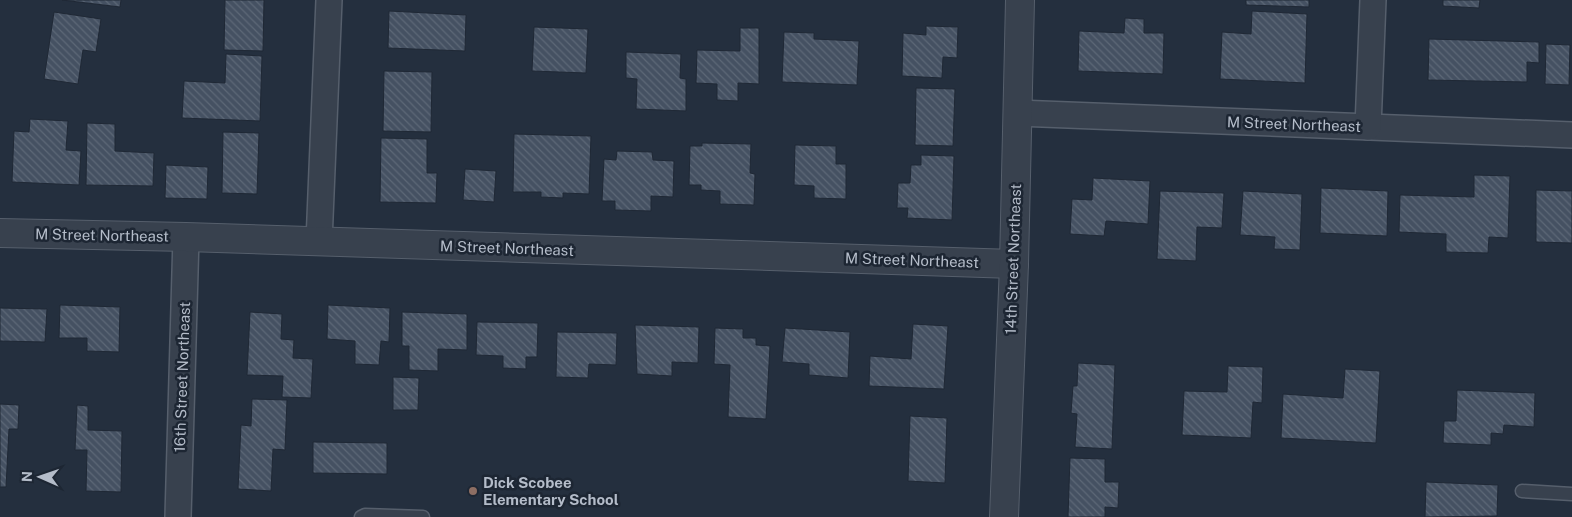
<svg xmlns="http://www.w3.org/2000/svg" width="1572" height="517" font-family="'Public Sans',sans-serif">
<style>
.building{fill:url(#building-back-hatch);stroke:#1f2835}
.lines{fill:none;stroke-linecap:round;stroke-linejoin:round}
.service-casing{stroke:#565f6c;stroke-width:15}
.minor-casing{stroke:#565f6c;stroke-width:28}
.tertiary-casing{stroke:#565f6c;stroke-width:30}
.service{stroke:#38414e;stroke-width:12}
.minor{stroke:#38414e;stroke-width:25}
.tertiary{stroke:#38414e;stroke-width:28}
.education-dot{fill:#8d6e63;stroke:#1d2633;stroke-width:2}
.labels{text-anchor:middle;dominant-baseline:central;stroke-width:5;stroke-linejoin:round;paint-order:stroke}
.street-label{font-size:15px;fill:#b4bcc9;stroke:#1d2633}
.poi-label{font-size:15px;font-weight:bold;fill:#b4bcc9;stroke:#1d2633;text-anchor:start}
</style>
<defs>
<pattern id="building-back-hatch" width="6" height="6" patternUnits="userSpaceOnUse" patternTransform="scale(1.25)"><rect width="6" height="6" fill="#455162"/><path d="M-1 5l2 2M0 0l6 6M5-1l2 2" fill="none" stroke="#5d6877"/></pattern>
</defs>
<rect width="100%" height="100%" fill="#242f3e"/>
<!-- building -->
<g class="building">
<path d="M 62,0 L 121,0 L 120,7 Z"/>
<path d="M 225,0 L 264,0 L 263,51 L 224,50 Z"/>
<path d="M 1246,0 L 1309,0 L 1309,7 L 1246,5 Z"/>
<path d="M 1443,0 L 1480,0 L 1479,8 L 1443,6 Z"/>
<path d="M 389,11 L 466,15 L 465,51 L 388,48 Z"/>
<path d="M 1252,11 L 1307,14 L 1305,83 L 1220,79 L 1222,32 L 1251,34 Z"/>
<path d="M 54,12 L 101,19 L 96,52 L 83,50 L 78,84 L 44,79 Z"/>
<path d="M 1125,18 L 1144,19 L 1144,33 L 1164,33 L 1163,74 L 1078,71 L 1079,31 L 1124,33 Z"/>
<path d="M 926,26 L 958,27 L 957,58 L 943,57 L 942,78 L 902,76 L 903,33 L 926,35 Z"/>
<path d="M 534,27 L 588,29 L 586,73 L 532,71 Z"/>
<path d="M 740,28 L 759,28 L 759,84 L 738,83 L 738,101 L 717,100 L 717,84 L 696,83 L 697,50 L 740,51 Z"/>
<path d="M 784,32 L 814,33 L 814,39 L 859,41 L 857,85 L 782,82 Z"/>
<path d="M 1429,39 L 1539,42 L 1539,63 L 1527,62 L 1527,82 L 1428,80 Z"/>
<path d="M 1546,44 L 1570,45 L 1569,85 L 1545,84 Z"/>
<path d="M 626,52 L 681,54 L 680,78 L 686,79 L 686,111 L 636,109 L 637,79 L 626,78 Z"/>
<path d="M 226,54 L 262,56 L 260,121 L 182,118 L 184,81 L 225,83 Z"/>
<path d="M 384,71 L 432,72 L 431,132 L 383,131 Z"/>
<path d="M 916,88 L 955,89 L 953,146 L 915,145 Z"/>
<path d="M 30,119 L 68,121 L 66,150 L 81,151 L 79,185 L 12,182 L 14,131 L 29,132 Z"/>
<path d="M 87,123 L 115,124 L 115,151 L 154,153 L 153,186 L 86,185 Z"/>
<path d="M 223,132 L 259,133 L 257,194 L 222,193 Z"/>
<path d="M 514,134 L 591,136 L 589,194 L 563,193 L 563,198 L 541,197 L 541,192 L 513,192 Z"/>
<path d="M 381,138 L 427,139 L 427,173 L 437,173 L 436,203 L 380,202 Z"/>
<path d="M 702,143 L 751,144 L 750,173 L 755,174 L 754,205 L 720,204 L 720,191 L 701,190 L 701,185 L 689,185 L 690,146 L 702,146 Z"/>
<path d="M 795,145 L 836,146 L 836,164 L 846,164 L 846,199 L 814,198 L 814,186 L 794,185 Z"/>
<path d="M 617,151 L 652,152 L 653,160 L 674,161 L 673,197 L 651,196 L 651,211 L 615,210 L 615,201 L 602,201 L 604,159 L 616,160 Z"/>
<path d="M 921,155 L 954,156 L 952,220 L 907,218 L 908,208 L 897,208 L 898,183 L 910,183 L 911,165 L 921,165 Z"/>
<path d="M 166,165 L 208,167 L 207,199 L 165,198 Z"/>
<path d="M 465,169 L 496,171 L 494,202 L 463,200 Z"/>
<path d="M 1474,175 L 1510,176 L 1508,238 L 1489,237 L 1488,253 L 1446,252 L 1446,234 L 1399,232 L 1400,195 L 1474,197 Z"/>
<path d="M 1093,178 L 1150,181 L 1148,224 L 1106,221 L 1104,236 L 1070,234 L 1072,199 L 1092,200 Z"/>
<path d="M 1321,188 L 1388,191 L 1387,236 L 1320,233 Z"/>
<path d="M 1536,190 L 1572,191 L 1572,243 L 1536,242 Z"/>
<path d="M 1160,191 L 1224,193 L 1222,228 L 1197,227 L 1196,261 L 1157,259 Z"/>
<path d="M 1243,191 L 1302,194 L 1300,250 L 1274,249 L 1275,237 L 1240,235 Z"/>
<path d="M 60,305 L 120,307 L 119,352 L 87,351 L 87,338 L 59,338 Z"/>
<path d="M 328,305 L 390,308 L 389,342 L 381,341 L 379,365 L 355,364 L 355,341 L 327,339 Z"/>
<path d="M 0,308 L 47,309 L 45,342 L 0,341 Z"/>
<path d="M 250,312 L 282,314 L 281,339 L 294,340 L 293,358 L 313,359 L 311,398 L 282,397 L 283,376 L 247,375 Z"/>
<path d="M 402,312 L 467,314 L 467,350 L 438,349 L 438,371 L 409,370 L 409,346 L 402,346 Z"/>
<path d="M 477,322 L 538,323 L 537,357 L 526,357 L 526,369 L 503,368 L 503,356 L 476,355 Z"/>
<path d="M 913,324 L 948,326 L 944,389 L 869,386 L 870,356 L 911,359 Z"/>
<path d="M 635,325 L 699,327 L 698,363 L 672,362 L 672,376 L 637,374 Z"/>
<path d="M 715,328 L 743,329 L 743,338 L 756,338 L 756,345 L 770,346 L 766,419 L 728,417 L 730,365 L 714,364 Z"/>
<path d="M 785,328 L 850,332 L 848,378 L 809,375 L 809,364 L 782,362 Z"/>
<path d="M 557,332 L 617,333 L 616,365 L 589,364 L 588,378 L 556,377 Z"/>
<path d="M 1078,363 L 1115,365 L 1112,449 L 1075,447 L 1077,414 L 1071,413 L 1073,386 L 1077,386 Z"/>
<path d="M 1228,366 L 1263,367 L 1262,403 L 1253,402 L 1251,438 L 1182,435 L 1184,391 L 1227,392 Z"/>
<path d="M 1345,369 L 1380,371 L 1376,443 L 1281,438 L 1283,394 L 1343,398 Z"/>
<path d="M 393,377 L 419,378 L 418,410 L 393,410 Z"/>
<path d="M 1457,390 L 1535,393 L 1534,427 L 1504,425 L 1503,434 L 1491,433 L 1491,445 L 1443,443 L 1444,421 L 1456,421 Z"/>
<path d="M 252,399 L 287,400 L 285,450 L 273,449 L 271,491 L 238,489 L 241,425 L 251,426 Z"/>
<path d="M 0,404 L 19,405 L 18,429 L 9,429 L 6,487 L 0,487 Z"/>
<path d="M 77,405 L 88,406 L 88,430 L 122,431 L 121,492 L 86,491 L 87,450 L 75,450 Z"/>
<path d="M 910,416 L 947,418 L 945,483 L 908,481 Z"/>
<path d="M 313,442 L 387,443 L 387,474 L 313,473 Z"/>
<path d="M 1070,458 L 1105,459 L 1105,482 L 1119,482 L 1118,508 L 1105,507 L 1105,517 L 1068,517 Z"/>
<path d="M 1426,482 L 1498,485 L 1497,516 L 1425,517 Z"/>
</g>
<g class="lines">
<!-- service casing -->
<g class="service-casing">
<g id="service">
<path d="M 1522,491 L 1572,494"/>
<path d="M 361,517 L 365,515 L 423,517"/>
</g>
</g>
<!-- minor casing -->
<g class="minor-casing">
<g id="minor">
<path d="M 1017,113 L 1572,135"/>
<path d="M 1368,127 L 1373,0"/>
<path d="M 319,242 L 329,0"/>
<path d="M 178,517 L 186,237"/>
</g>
</g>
<!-- tertiary casing -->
<g class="tertiary-casing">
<g id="tertiary">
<path d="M 0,233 L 186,237 L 1014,264"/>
<path d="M 1004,517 L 1014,264 L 1020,0"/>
</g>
</g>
<!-- service -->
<use href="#service" class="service"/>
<!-- minor -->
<use href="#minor" class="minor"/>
<!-- tertiary -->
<use href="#tertiary" class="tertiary"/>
</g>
<!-- markers -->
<circle class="education-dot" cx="473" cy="491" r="5"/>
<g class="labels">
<!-- street labels -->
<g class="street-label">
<text transform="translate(1294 124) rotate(2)">M Street Northeast</text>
<text transform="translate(102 235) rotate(1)">M Street Northeast</text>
<text transform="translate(507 248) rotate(2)">M Street Northeast</text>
<text transform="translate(1013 259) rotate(-88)">14th Street Northeast</text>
<text transform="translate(912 260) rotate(2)">M Street Northeast</text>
<text transform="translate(182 377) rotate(-88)">16th Street Northeast</text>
</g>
<!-- poi labels -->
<g class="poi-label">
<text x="483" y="482">Dick Scobee<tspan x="483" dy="17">Elementary School</tspan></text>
</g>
</g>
<!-- north arrow -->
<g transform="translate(40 477) rotate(272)" stroke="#1d2633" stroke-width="4" paint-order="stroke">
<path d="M0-4L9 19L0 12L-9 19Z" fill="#b4bcc9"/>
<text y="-8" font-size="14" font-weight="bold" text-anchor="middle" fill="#b4bcc9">N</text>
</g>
</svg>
